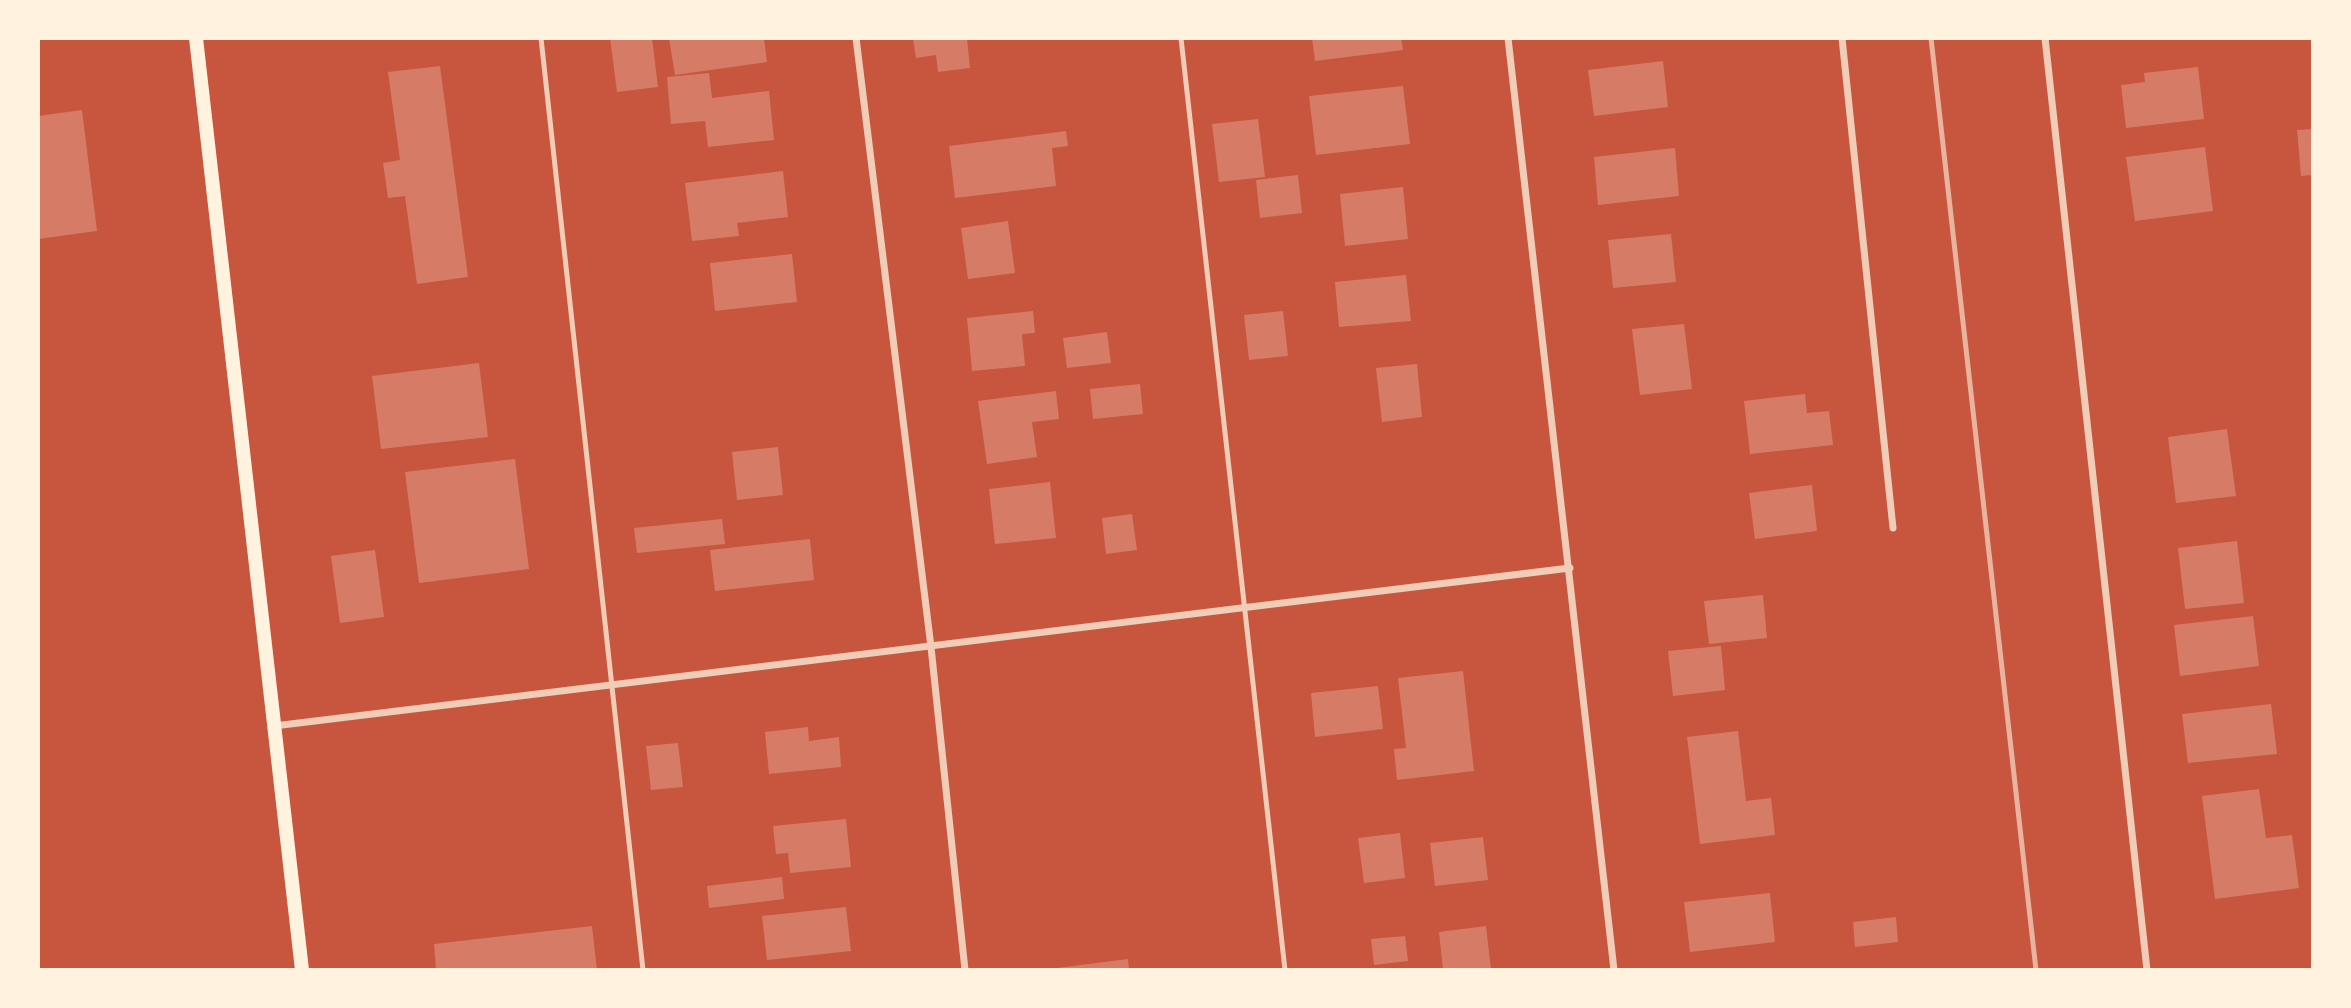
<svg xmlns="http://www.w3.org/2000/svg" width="2351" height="1008" font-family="'Fira Sans Condensed',sans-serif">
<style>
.building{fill:#d67c66}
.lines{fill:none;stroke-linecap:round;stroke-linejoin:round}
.service{stroke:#f1ccb7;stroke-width:5}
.minor{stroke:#f1ccb7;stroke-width:7}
.secondary{stroke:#fff3e0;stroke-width:14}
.rail{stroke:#e9b49f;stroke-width:5}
</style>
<rect width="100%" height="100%" fill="#c8553d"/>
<!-- building -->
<g class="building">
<path d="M 610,38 L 652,38 L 658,87 L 617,92 Z"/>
<path d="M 669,38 L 764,38 L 767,62 L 675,75 Z"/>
<path d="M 913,38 L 967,38 L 970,68 L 938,72 L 936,55 L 916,58 Z"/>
<path d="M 1312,38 L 1401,38 L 1403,50 L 1315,61 Z"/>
<path d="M 1663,61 L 1668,107 L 1594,116 L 1588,70 Z"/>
<path d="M 440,66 L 468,277 L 417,284 L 405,196 L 388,198 L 383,163 L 400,160 L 388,72 Z"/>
<path d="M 2198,67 L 2204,119 L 2126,128 L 2121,85 L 2145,82 L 2144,73 Z"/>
<path d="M 709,73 L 712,98 L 769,91 L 774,140 L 708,147 L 705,121 L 671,124 L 667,77 Z"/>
<path d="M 1403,86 L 1410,144 L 1316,155 L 1309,96 Z"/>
<path d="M 82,110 L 97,231 L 38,239 L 38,116 Z"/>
<path d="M 1258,119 L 1265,177 L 1219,182 L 1212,124 Z"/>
<path d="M 2312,129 L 2312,175 L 2301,176 L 2297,130 Z"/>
<path d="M 1066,131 L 1068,146 L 1052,148 L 1056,186 L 955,198 L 949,146 Z"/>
<path d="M 2205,147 L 2213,211 L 2135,221 L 2126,157 Z"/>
<path d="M 1675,148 L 1679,196 L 1598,205 L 1594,157 Z"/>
<path d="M 783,171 L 788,217 L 737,223 L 739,236 L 692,241 L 685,183 Z"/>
<path d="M 1298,175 L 1302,213 L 1260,218 L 1256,180 Z"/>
<path d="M 1403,187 L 1408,239 L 1345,246 L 1340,194 Z"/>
<path d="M 1008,221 L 1015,273 L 968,279 L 961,228 Z"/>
<path d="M 1671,234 L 1676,282 L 1613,288 L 1608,240 Z"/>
<path d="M 792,254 L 797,302 L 715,311 L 710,263 Z"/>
<path d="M 1406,275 L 1411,321 L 1339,327 L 1335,282 Z"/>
<path d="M 1033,311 L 1035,333 L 1022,334 L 1025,366 L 972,371 L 967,318 Z"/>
<path d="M 1283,311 L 1288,356 L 1249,360 L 1244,315 Z"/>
<path d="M 1684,324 L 1692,389 L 1640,395 L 1632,329 Z"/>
<path d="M 1107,332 L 1111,363 L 1067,368 L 1063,338 Z"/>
<path d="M 479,363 L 488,437 L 381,449 L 372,376 Z"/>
<path d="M 1417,364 L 1422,417 L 1382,422 L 1376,368 Z"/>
<path d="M 1140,384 L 1143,414 L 1093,419 L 1090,389 Z"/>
<path d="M 1056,391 L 1059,419 L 1032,422 L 1037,457 L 987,464 L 978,401 Z"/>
<path d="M 1805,394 L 1807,413 L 1829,411 L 1833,445 L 1750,454 L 1744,401 Z"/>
<path d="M 2227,429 L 2236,496 L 2176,503 L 2168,437 Z"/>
<path d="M 778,447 L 783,495 L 737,500 L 732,452 Z"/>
<path d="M 515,459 L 529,569 L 419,583 L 405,472 Z"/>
<path d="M 1050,482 L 1056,538 L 995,544 L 989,489 Z"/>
<path d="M 1812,485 L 1817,531 L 1755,539 L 1749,493 Z"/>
<path d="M 1132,514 L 1137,550 L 1106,554 L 1102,518 Z"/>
<path d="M 722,519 L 725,544 L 637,553 L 634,528 Z"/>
<path d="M 810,539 L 814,580 L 715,591 L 710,550 Z"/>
<path d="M 2237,541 L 2244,603 L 2185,609 L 2178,548 Z"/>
<path d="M 375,550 L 384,617 L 340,623 L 331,556 Z"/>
<path d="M 1763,595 L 1767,638 L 1709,644 L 1704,601 Z"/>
<path d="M 2253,616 L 2259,666 L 2180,676 L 2174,625 Z"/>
<path d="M 1721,646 L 1725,690 L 1673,696 L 1668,651 Z"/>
<path d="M 1463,671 L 1474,771 L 1397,780 L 1394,749 L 1406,748 L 1398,678 Z"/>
<path d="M 1378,686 L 1383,729 L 1315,737 L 1311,693 Z"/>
<path d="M 2271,704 L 2277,754 L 2188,763 L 2182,714 Z"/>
<path d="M 808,727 L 809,741 L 839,737 L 841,767 L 769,774 L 765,732 Z"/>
<path d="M 1738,731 L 1746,801 L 1771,798 L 1775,835 L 1700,844 L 1687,737 Z"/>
<path d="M 678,743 L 683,787 L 651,790 L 646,746 Z"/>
<path d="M 2259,789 L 2266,838 L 2292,835 L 2299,888 L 2215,899 L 2202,796 Z"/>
<path d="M 846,819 L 851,867 L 790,873 L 788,853 L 776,854 L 773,826 Z"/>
<path d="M 1400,833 L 1405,878 L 1364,883 L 1358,838 Z"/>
<path d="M 1483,837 L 1488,880 L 1435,886 L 1430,843 Z"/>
<path d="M 782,877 L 784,899 L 709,908 L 707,886 Z"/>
<path d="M 1770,893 L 1775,942 L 1690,952 L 1684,902 Z"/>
<path d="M 846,907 L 851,951 L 767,960 L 762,916 Z"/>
<path d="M 1896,917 L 1898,942 L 1855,947 L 1853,922 Z"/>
<path d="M 592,926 L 597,970 L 436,970 L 434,944 Z"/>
<path d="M 1486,926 L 1491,970 L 1443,970 L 1439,932 Z"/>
<path d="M 1405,936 L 1408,961 L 1374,965 L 1371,939 Z"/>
<path d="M 1128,959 L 1129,970 L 1057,970 L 1057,968 Z"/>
</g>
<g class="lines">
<!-- service -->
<g class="service">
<path d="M 541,38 L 643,970"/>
<path d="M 1181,38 L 1285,970"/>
</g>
<!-- minor -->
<g class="minor">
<path d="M 856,38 L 931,647 L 965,970"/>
<path d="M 1508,38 L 1614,970"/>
<path d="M 1842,38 L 1893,528"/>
<path d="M 2045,38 L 2147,970"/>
<path d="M 274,726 L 1570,568"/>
</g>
<!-- secondary -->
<path class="secondary" d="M 196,38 L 302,970"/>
<!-- rail -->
<path class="rail" d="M 1931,38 L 2036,970"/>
</g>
<!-- border -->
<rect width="2351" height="1008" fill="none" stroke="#fff3e0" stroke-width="80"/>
</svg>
